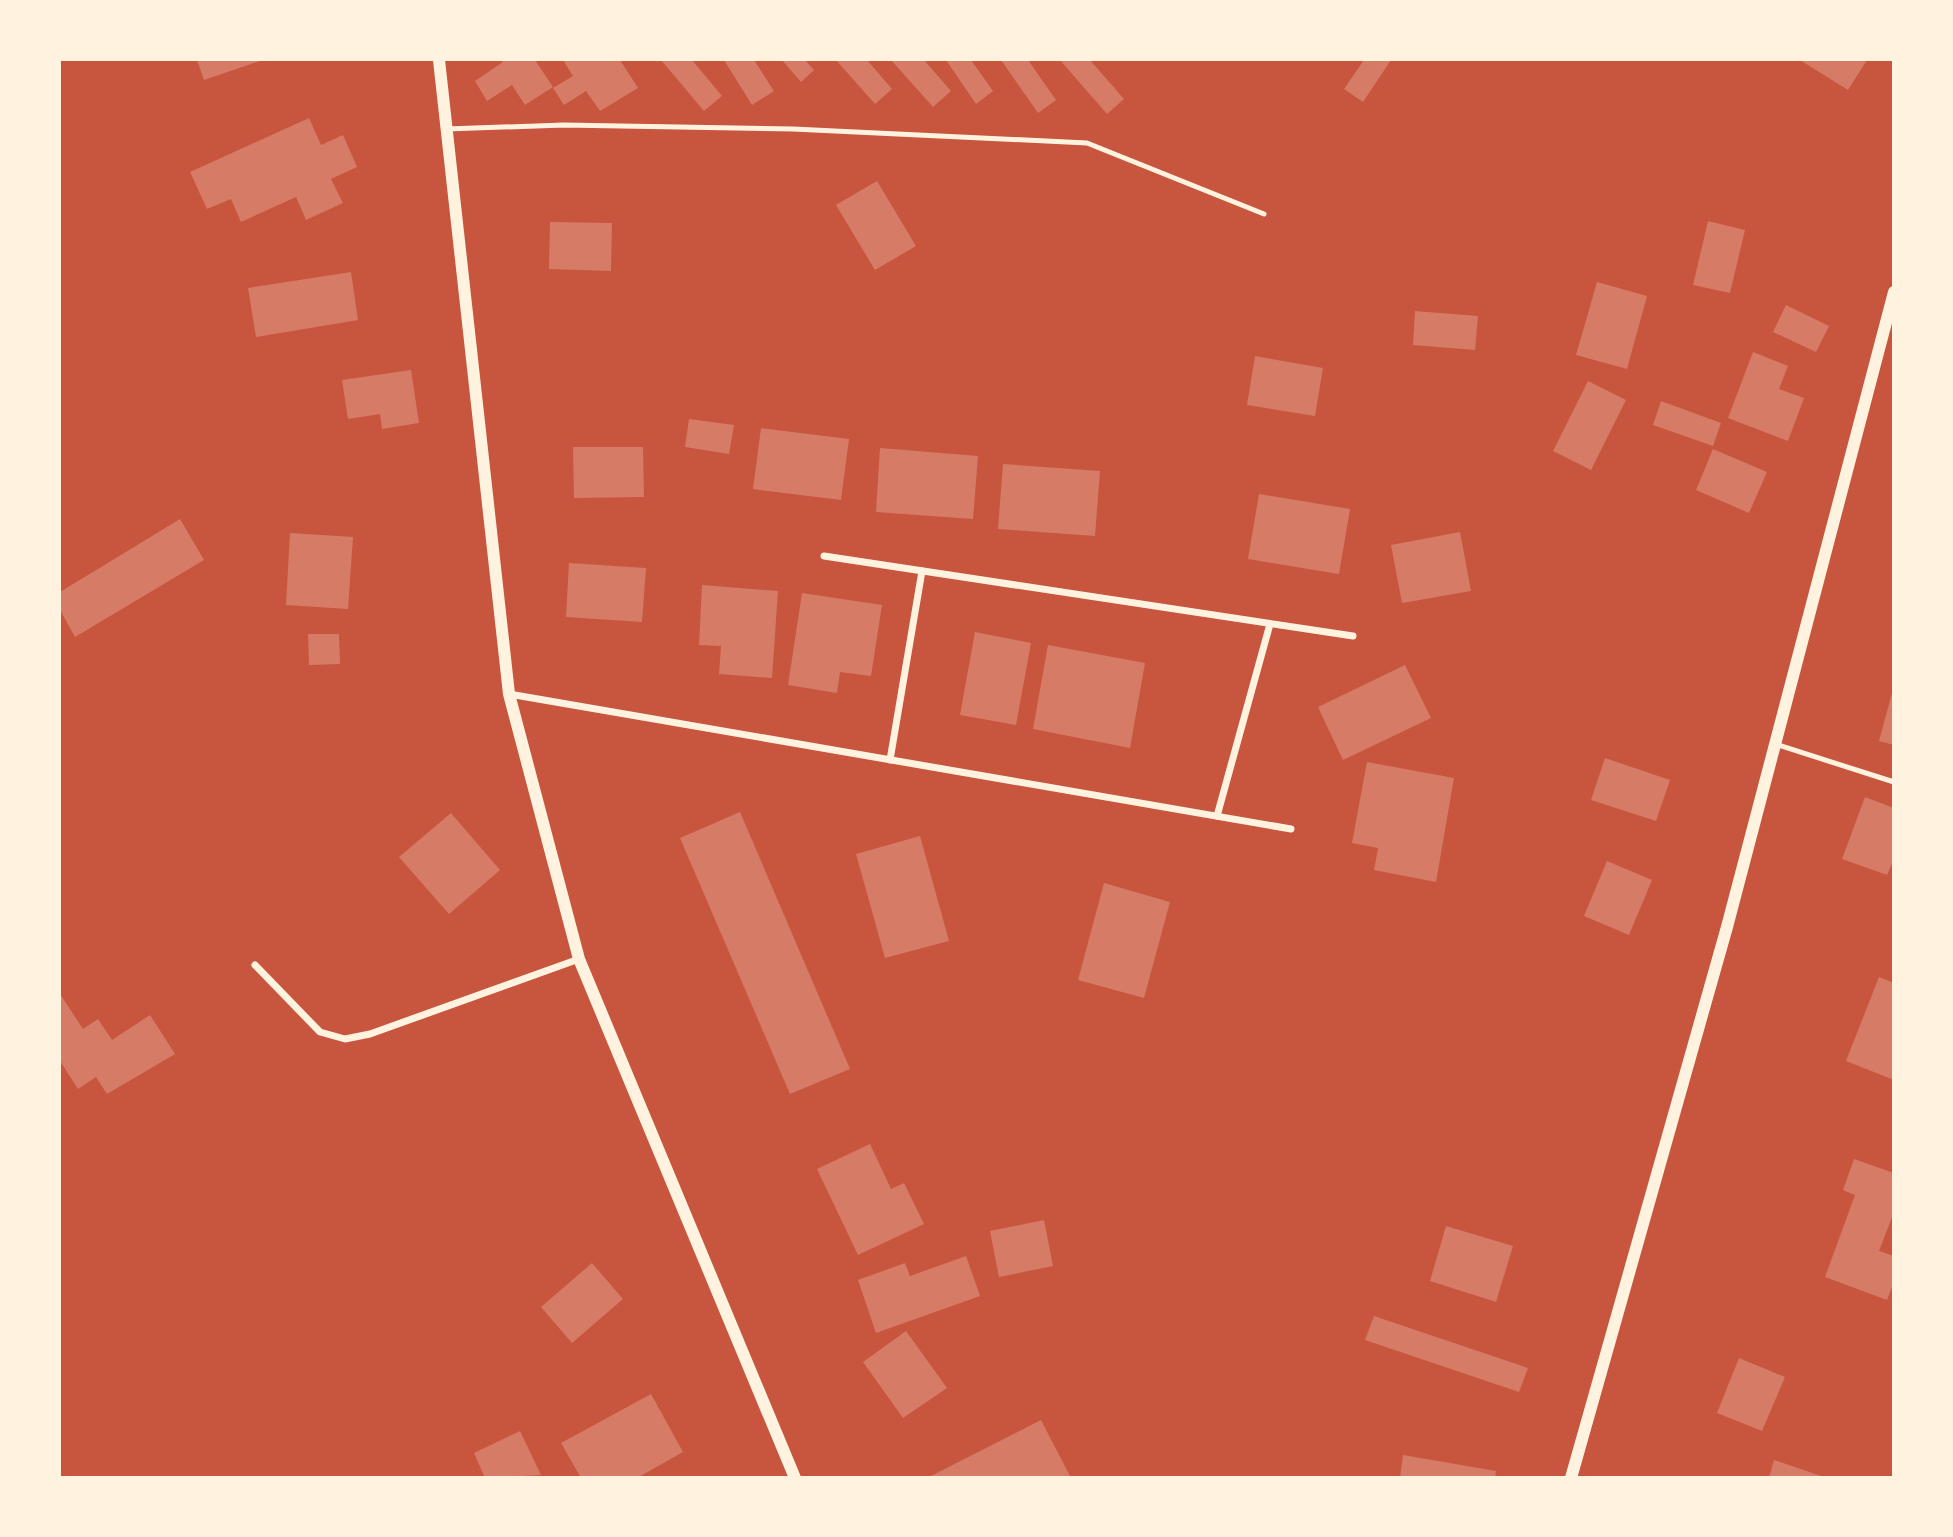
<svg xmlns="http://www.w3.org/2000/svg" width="1953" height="1537" font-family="Commissioner,sans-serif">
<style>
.building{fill:#d67c66}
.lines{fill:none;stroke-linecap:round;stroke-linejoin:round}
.service{stroke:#fff3e0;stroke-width:5}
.minor{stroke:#fff3e0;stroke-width:7}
.tertiary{stroke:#fff3e0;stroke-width:12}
</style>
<rect width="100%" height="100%" fill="#c8553d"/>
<!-- building -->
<g class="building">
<path d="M 197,60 L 263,60 L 204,80 Z"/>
<path d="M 501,60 L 535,60 L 553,87 L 525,105 L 512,85 L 487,101 L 475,81 L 503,62 Z"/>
<path d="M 563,60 L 620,60 L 638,88 L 600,111 L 586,91 L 564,105 L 553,88 L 573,76 Z"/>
<path d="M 661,60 L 692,60 L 722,96 L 704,111 Z"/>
<path d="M 724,60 L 754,60 L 774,91 L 752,105 Z"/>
<path d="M 782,60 L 805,60 L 814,70 L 801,82 Z"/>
<path d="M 836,60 L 867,60 L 892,89 L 875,104 Z"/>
<path d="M 891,60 L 924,60 L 951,91 L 933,107 Z"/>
<path d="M 946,60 L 971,60 L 993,91 L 976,104 Z"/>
<path d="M 1001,60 L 1028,60 L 1056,100 L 1038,113 Z"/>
<path d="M 1060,60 L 1090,60 L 1124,99 L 1107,114 Z"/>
<path d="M 1364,60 L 1391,60 L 1363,102 L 1344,89 Z"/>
<path d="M 1800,60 L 1867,60 L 1848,90 Z"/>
<path d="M 309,118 L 321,145 L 343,135 L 357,167 L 331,179 L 343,203 L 306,220 L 296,197 L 241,222 L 231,199 L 207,209 L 190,172 Z"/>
<path d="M 877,181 L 916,246 L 875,270 L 836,205 Z"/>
<path d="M 1708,221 L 1745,230 L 1730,293 L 1693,285 Z"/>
<path d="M 550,222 L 612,223 L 611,271 L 549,269 Z"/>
<path d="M 351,272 L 358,320 L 256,337 L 248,288 Z"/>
<path d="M 1597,282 L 1647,296 L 1627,369 L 1576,355 Z"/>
<path d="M 1786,305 L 1829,326 L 1816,352 L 1773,332 Z"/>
<path d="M 1415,311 L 1478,316 L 1475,350 L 1413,345 Z"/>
<path d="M 1753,352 L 1788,366 L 1779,389 L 1804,398 L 1788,441 L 1728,418 Z"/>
<path d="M 1255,356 L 1323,368 L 1315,416 L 1247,405 Z"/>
<path d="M 411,370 L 419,423 L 382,429 L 380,414 L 348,419 L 342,380 Z"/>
<path d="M 1588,381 L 1626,400 L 1591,470 L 1553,451 Z"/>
<path d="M 1661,401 L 1721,423 L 1713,446 L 1653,425 Z"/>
<path d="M 689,419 L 734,425 L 729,454 L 685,447 Z"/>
<path d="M 761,428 L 849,439 L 841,500 L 753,489 Z"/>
<path d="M 573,447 L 643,447 L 644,497 L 574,498 Z"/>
<path d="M 880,448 L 978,456 L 973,519 L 876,512 Z"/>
<path d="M 1713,449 L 1767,472 L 1749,513 L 1696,490 Z"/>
<path d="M 1003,464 L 1100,471 L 1095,536 L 998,529 Z"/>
<path d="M 1259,494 L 1350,509 L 1339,574 L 1248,559 Z"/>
<path d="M 180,519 L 204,560 L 75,637 L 60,610 L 60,592 Z"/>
<path d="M 1460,532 L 1471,591 L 1402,603 L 1391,545 Z"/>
<path d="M 290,533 L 353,537 L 348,609 L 286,605 Z"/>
<path d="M 569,563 L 646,568 L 642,622 L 566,617 Z"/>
<path d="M 702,585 L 778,591 L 772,678 L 719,674 L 721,646 L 699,645 Z"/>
<path d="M 802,593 L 882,605 L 871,676 L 840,672 L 837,693 L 788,685 Z"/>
<path d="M 975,632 L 1031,643 L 1016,725 L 960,715 Z"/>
<path d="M 308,634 L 339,634 L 340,664 L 309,665 Z"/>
<path d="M 1048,645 L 1145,663 L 1130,748 L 1033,729 Z"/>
<path d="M 1405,665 L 1431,718 L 1343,760 L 1318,707 Z"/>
<path d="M 1893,689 L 1894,689 L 1894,745 L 1879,741 Z"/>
<path d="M 1605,758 L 1670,780 L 1656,821 L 1591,800 Z"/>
<path d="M 1367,762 L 1454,778 L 1436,882 L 1374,870 L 1378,848 L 1352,843 Z"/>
<path d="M 1865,797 L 1894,808 L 1894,859 L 1887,875 L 1842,859 Z"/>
<path d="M 740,812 L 850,1069 L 790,1094 L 680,838 Z"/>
<path d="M 451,813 L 500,870 L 449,914 L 399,857 Z"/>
<path d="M 920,836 L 949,941 L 885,958 L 856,854 Z"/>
<path d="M 1607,861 L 1652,880 L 1629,935 L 1584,916 Z"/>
<path d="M 1104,883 L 1170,902 L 1144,998 L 1078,980 Z"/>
<path d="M 1879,977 L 1894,983 L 1894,1080 L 1846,1061 Z"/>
<path d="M 60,994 L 83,1029 L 98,1019 L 112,1040 L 150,1015 L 175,1054 L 107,1094 L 96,1077 L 78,1089 L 60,1061 Z"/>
<path d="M 870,1144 L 891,1189 L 904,1183 L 924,1224 L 858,1255 L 817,1169 Z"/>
<path d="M 1854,1159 L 1894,1173 L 1894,1212 L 1879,1251 L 1894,1256 L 1894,1282 L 1887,1300 L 1825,1277 L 1855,1195 L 1843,1190 Z"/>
<path d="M 1044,1220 L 1053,1266 L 999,1277 L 990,1231 Z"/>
<path d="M 1446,1226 L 1513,1246 L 1496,1302 L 1430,1281 Z"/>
<path d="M 966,1256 L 980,1296 L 876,1333 L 858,1280 L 905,1263 L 910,1276 Z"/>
<path d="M 592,1263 L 623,1299 L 572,1343 L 541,1307 Z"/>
<path d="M 1374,1316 L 1528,1368 L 1519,1392 L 1365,1340 Z"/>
<path d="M 906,1331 L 947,1388 L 903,1418 L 863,1362 Z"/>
<path d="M 1739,1358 L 1785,1377 L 1762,1431 L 1717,1413 Z"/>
<path d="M 651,1394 L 683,1452 L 637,1478 L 581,1478 L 561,1443 Z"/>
<path d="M 1041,1420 L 1071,1478 L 927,1478 Z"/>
<path d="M 520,1431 L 541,1475 L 485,1478 L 474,1453 Z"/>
<path d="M 1403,1455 L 1496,1471 L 1495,1478 L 1400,1478 Z"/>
<path d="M 1774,1460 L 1824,1477 L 1824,1478 L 1769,1478 Z"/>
</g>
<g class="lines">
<!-- service -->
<g class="service">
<path d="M 446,129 L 564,125 L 793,129 L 1087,143 L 1264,214"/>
<path d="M 1775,744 L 1894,782"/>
</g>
<!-- minor -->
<g class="minor">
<path d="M 824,556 L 1353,636"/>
<path d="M 509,694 L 1291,829"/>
<path d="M 890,760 L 922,571"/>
<path d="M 1217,816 L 1270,624"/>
<path d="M 255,965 L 320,1032 L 345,1039 L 370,1034 L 579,959"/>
</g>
<!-- tertiary -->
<g class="tertiary">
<path d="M 439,60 L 509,694 L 579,959 L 795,1478"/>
<path d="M 1571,1478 L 1727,927 L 1894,292"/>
</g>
</g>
<!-- border -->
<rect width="1953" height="1537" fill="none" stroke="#fff3e0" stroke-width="122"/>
</svg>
